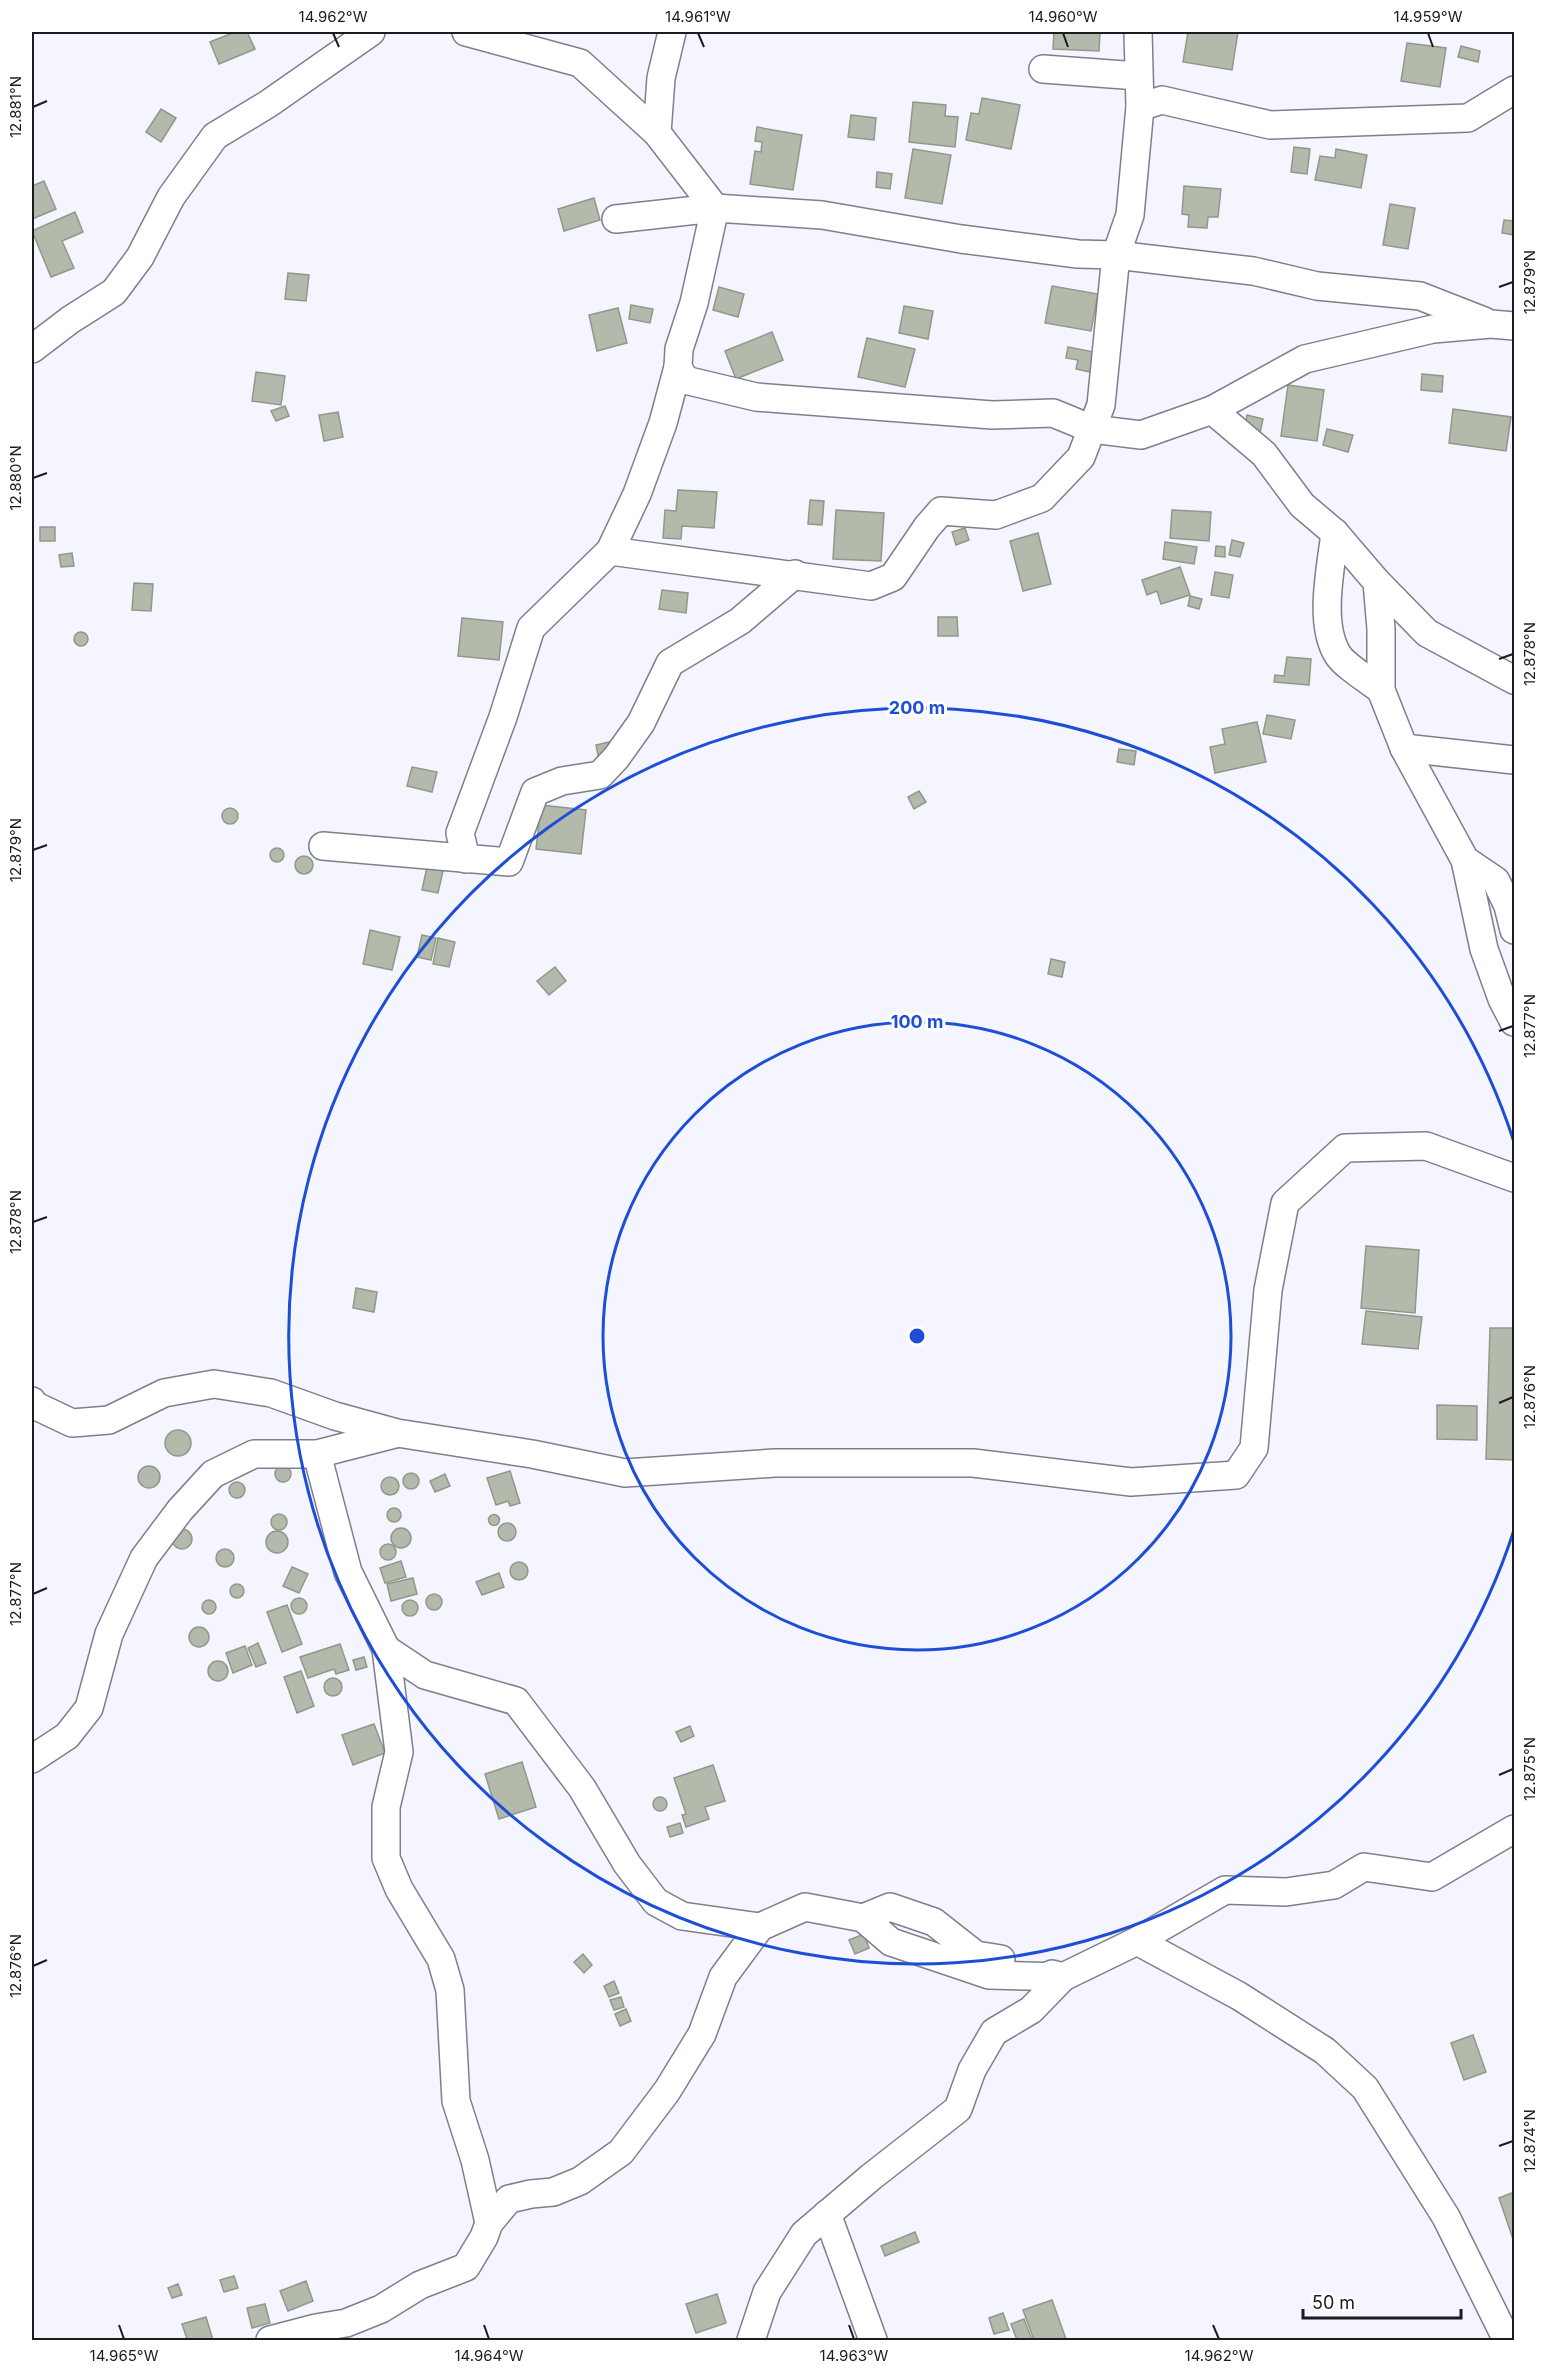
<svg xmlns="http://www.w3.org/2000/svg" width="1546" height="2372" font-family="Inter,sans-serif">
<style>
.building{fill:#b3baac;stroke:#91988a;stroke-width:1.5}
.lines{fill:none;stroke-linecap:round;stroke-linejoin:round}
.minor-casing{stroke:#7e7f8d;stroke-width:30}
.minor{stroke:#fff;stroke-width:27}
.ticks{fill:none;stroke:#1b1b20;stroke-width:2}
.ring{fill:none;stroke:#1d4ed8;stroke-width:3}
.centre{fill:#1d4ed8;stroke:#fff;stroke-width:3}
.ring-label{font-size:18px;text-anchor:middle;font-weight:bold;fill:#1d4ed8;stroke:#fff;stroke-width:6;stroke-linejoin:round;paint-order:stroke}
.neatline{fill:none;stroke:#1b1b20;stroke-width:2}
.ticks-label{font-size:15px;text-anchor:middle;fill:#1b1b20}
</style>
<rect width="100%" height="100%" fill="#f4f5fe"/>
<!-- building -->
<g class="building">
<path d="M 235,32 L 247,32 L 255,49 L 219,64 L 210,42 Z"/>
<path d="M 1054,32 L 1100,32 L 1099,51 L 1053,49 Z"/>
<path d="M 1188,32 L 1238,32 L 1232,70 L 1183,62 Z"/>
<path d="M 1407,43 L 1446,48 L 1440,87 L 1401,81 Z"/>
<path d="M 1461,46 L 1480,51 L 1478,62 L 1458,57 Z"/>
<path d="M 982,98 L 1020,105 L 1011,149 L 966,140 L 971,113 L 979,114 Z"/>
<path d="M 913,102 L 946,105 L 945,116 L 958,117 L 955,147 L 909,142 Z"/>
<path d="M 161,109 L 176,118 L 161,142 L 146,132 Z"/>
<path d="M 851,115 L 876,118 L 874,140 L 848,137 Z"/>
<path d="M 757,127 L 802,135 L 793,190 L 750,184 L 755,151 L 761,152 L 762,142 L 755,141 Z"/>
<path d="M 1294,147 L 1310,149 L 1307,174 L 1291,172 Z"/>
<path d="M 913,149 L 951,155 L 942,204 L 905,198 Z"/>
<path d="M 1336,149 L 1367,155 L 1361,188 L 1315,180 L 1320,156 L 1335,158 Z"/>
<path d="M 877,172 L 892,174 L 890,189 L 876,187 Z"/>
<path d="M 44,181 L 56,209 L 32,219 L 32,186 Z"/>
<path d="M 1184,186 L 1221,189 L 1218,217 L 1208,217 L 1207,228 L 1188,227 L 1189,215 L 1182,214 Z"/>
<path d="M 594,198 L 600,220 L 564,231 L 558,209 Z"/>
<path d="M 1390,204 L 1415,208 L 1408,249 L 1383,245 Z"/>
<path d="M 75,212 L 83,232 L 62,241 L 74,268 L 51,277 L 32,231 Z"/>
<path d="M 1504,220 L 1514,221 L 1514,235 L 1502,233 Z"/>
<path d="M 288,273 L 309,275 L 306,301 L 285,299 Z"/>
<path d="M 1052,286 L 1098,294 L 1091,331 L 1045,323 Z"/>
<path d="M 719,287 L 744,294 L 738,317 L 713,310 Z"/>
<path d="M 631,305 L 653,309 L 650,323 L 629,319 Z"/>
<path d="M 904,306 L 933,311 L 928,339 L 899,333 Z"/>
<path d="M 618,308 L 627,343 L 597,351 L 589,315 Z"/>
<path d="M 772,332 L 783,360 L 736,379 L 725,351 Z"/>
<path d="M 867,338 L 915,349 L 905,387 L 858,377 Z"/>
<path d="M 1068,347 L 1094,352 L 1090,372 L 1076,369 L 1078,360 L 1066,358 Z"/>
<path d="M 256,372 L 285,376 L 281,405 L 252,401 Z"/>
<path d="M 1422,374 L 1443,376 L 1442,392 L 1421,390 Z"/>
<path d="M 1288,385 L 1324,390 L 1317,441 L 1281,436 Z"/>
<path d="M 285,406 L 289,416 L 276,421 L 271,411 Z"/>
<path d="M 1453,409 L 1511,417 L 1506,451 L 1449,443 Z"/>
<path d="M 338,412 L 343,437 L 324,441 L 319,415 Z"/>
<path d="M 1247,415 L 1263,419 L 1260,433 L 1244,430 Z"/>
<path d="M 1327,429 L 1353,435 L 1348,452 L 1323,445 Z"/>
<path d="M 678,490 L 717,492 L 714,528 L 682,526 L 681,539 L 663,538 L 665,510 L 676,511 Z"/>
<path d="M 810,500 L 824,501 L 822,525 L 808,524 Z"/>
<path d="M 836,510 L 884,513 L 881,561 L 833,559 Z"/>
<path d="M 1172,510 L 1211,512 L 1209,541 L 1170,538 Z"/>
<rect x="40" y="527" width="15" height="14"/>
<path d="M 965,528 L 969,540 L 956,545 L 952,532 Z"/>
<path d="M 1038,533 L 1051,584 L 1023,591 L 1010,541 Z"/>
<path d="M 1232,540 L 1244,543 L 1240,557 L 1229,555 Z"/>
<path d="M 1165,542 L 1197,547 L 1194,564 L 1163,559 Z"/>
<path d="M 1216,546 L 1225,547 L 1225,557 L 1215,556 Z"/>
<path d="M 72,553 L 74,566 L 61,567 L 59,555 Z"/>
<path d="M 1180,567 L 1190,595 L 1161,604 L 1157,591 L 1147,595 L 1142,580 Z"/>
<path d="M 1215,572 L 1233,575 L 1229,598 L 1211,595 Z"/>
<path d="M 134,583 L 153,584 L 151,611 L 132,610 Z"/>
<path d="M 662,590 L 688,593 L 686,613 L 659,609 Z"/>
<path d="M 1190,596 L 1202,599 L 1199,609 L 1188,606 Z"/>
<path d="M 938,617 L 957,617 L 958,636 L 938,636 Z"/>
<path d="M 462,618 L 503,622 L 499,660 L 458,656 Z"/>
<circle cx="81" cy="639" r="7"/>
<path d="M 1287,657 L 1311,659 L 1309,685 L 1274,682 L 1275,675 L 1284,676 Z"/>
<path d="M 1267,715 L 1295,720 L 1291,739 L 1263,734 Z"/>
<path d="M 1257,722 L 1266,762 L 1215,773 L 1210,747 L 1225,744 L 1222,729 Z"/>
<path d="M 609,742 L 611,752 L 598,755 L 596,745 Z"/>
<path d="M 1119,749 L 1136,751 L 1134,765 L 1117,762 Z"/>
<path d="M 412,767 L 437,772 L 432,792 L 407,786 Z"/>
<path d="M 919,791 L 926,802 L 914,809 L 908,797 Z"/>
<path d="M 541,805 L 586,810 L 581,854 L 536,849 Z"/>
<circle cx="230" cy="816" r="8"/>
<circle cx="277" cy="855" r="7"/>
<circle cx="304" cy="865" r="9"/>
<path d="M 427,867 L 443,871 L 438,893 L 422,890 Z"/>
<path d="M 370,930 L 400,937 L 392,970 L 363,964 Z"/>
<path d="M 422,935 L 436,938 L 431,960 L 417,957 Z"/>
<path d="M 438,938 L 455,942 L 449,967 L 433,964 Z"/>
<path d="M 1051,959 L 1065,962 L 1062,977 L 1048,974 Z"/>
<path d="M 555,967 L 566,981 L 549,995 L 537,981 Z"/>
<path d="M 1366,1246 L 1419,1250 L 1415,1313 L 1361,1308 Z"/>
<path d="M 356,1288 L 377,1292 L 374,1312 L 353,1308 Z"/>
<path d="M 1366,1311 L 1422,1317 L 1418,1349 L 1362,1344 Z"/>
<path d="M 1490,1328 L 1514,1328 L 1514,1460 L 1486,1459 Z"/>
<path d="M 1437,1405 L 1477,1406 L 1477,1440 L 1437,1439 Z"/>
<circle cx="178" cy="1443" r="13"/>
<circle cx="283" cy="1474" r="8"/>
<circle cx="149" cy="1477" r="11"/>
<path d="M 510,1471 L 520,1503 L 510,1506 L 508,1501 L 496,1505 L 487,1478 Z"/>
<circle cx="411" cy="1481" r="8"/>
<path d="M 445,1474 L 450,1486 L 435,1492 L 430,1481 Z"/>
<circle cx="390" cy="1486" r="9"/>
<circle cx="237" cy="1490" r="8"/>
<circle cx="394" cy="1515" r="7"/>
<circle cx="279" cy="1522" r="8"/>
<circle cx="494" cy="1520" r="5.5"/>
<circle cx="507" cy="1532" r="9"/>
<circle cx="401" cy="1538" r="10"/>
<circle cx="182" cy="1539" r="10"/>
<circle cx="277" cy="1542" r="11"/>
<circle cx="388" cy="1552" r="8"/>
<circle cx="225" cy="1558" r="9"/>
<path d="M 401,1561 L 406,1577 L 385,1583 L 380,1568 Z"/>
<circle cx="519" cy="1571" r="9"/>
<path d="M 292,1567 L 308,1574 L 299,1593 L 283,1586 Z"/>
<path d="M 499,1573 L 504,1587 L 482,1595 L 476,1582 Z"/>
<path d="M 413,1578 L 417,1594 L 391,1601 L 387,1584 Z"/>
<circle cx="237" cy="1591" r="7"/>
<circle cx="434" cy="1602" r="8"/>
<circle cx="299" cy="1606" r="8"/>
<circle cx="410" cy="1608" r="8"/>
<circle cx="209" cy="1607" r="7"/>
<path d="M 287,1605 L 302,1644 L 282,1652 L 267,1612 Z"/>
<circle cx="199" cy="1637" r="10"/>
<path d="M 258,1643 L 266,1663 L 256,1667 L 248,1648 Z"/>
<path d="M 340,1644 L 349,1670 L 336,1674 L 334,1669 L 308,1678 L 300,1657 Z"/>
<path d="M 245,1646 L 252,1665 L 233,1673 L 226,1653 Z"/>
<path d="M 364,1657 L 367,1667 L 356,1670 L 353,1660 Z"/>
<circle cx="218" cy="1671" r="10"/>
<path d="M 301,1671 L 314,1706 L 297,1713 L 284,1677 Z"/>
<circle cx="333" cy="1687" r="9"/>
<path d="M 374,1724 L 385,1753 L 353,1765 L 342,1735 Z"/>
<path d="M 690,1726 L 694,1736 L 681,1742 L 676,1732 Z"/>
<path d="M 522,1762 L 536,1807 L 499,1819 L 485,1774 Z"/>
<path d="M 713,1765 L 725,1801 L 705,1807 L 709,1819 L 686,1827 L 682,1815 L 686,1814 L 674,1778 Z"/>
<circle cx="660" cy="1804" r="7"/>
<path d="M 680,1823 L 683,1833 L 670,1837 L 667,1827 Z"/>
<path d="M 864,1934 L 869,1948 L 855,1954 L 849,1940 Z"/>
<path d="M 583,1954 L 592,1965 L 584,1973 L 574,1962 Z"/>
<path d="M 614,1981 L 619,1993 L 609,1997 L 604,1986 Z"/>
<path d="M 621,1997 L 624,2007 L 614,2010 L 610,2000 Z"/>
<path d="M 626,2009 L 631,2021 L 620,2026 L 615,2014 Z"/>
<path d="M 1473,2035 L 1486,2072 L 1464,2080 L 1451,2043 Z"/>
<path d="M 1514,2192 L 1514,2242 L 1499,2198 Z"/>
<path d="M 915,2232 L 919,2242 L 885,2256 L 881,2246 Z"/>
<path d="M 234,2276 L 238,2288 L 224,2292 L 220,2280 Z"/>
<path d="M 306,2281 L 313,2301 L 288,2311 L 280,2291 Z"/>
<path d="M 178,2284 L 182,2295 L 172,2298 L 168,2288 Z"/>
<path d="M 717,2294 L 726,2323 L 696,2333 L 686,2304 Z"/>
<path d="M 1052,2300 L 1066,2339 L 1034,2340 L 1023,2310 Z"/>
<path d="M 265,2304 L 270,2323 L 252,2328 L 247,2308 Z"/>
<path d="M 1003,2313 L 1009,2330 L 994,2334 L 989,2318 Z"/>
<path d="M 206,2317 L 213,2340 L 184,2340 L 187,2339 L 182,2324 Z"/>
<path d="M 1024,2319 L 1032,2340 L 1017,2340 L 1011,2324 Z"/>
</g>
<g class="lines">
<!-- minor casing -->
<g class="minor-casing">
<g id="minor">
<path d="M 466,32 L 580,63 L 657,133 L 715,208 L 822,215 L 961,239 L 1078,254 L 1116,255 L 1253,271 L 1317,286 L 1420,296 L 1484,321"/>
<path d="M 1043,69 L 1138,76"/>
<path d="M 1140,107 L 1162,100 L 1270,125 L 1468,118 L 1514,90"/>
<path d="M 657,133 L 661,78 L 672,32"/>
<path d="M 616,219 L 715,208 L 694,303 L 679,349 L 678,367 L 685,380 L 756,397 L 992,415 L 1053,413 L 1092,429 L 1141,435 L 1212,410 L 1305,359 L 1433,329 L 1491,324 L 1514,326"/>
<path d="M 32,349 L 70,320 L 114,292 L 140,257 L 171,197 L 215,136 L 268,104 L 371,32"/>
<path d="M 1212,410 L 1264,454 L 1302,505 L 1335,533 L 1377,582 L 1381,629 L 1381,690 L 1404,748 L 1465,860 L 1484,949 L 1502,999 L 1514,1022"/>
<path d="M 1335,533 C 1331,567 1318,624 1338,655 C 1345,666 1370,681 1381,690"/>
<path d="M 610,551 L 871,586 L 893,577 L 927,527 L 941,511 L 996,515 L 1042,498 L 1081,457 L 1101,405 L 1116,255 L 1130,215 L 1140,107 L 1138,32"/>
<path d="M 1377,582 L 1427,633 L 1514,680"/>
<path d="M 1404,748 L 1514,760"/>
<path d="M 323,846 L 509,862 L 535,792 L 562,781 L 600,775 L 616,758 L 641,723 L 670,663 L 740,621 L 795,574"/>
<path d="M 466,859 L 460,833 L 503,717 L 531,628 L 610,551 L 637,494 L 663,423 L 678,367"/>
<path d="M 1465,860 L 1496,881 L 1508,906 L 1514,930"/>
<path d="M 32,1401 L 34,1405 L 72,1423 L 109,1420 L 164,1393 L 214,1384 L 271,1393 L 335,1416 L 397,1433 L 532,1454 L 625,1473 L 775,1463 L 973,1463 L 1131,1482 L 1236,1475 L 1254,1448 L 1268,1290 L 1285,1203 L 1345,1148 L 1426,1146 L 1514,1178"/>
<path d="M 317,1454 L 348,1572 L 386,1649 L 399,1752 L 386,1807 L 386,1858 L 399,1889 L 441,1959 L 450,1990 L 456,2101 L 475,2160 L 489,2223"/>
<path d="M 386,1649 L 425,1675 L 516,1701 L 582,1788 L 627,1864 L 656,1902 L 682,1916 L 760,1927"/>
<path d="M 32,1759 L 67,1736 L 89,1708 L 109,1634 L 144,1558 L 180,1510 L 213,1474 L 254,1454 L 317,1454 L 395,1434"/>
<path d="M 863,1918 L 890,1907 L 934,1922 L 976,1955 L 1001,1959"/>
<path d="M 1137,1941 L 1239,1996 L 1325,2051 L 1365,2088 L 1446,2217 L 1507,2340"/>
<path d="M 827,2214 L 873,2340"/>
<path d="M 270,2340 L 316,2328 L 346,2323 L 381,2309 L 420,2285 L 466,2267 L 484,2237 L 489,2223 L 509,2199 L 531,2194 L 553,2192 L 580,2181 L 621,2152 L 667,2091 L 702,2034 L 723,1977 L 760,1927 L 805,1907 L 863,1918 L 891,1942 L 989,1975 L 1063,1977 L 1137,1941 L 1225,1890 L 1286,1892 L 1334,1885 L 1364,1867 L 1432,1877 L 1514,1829"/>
<path d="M 751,2340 L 767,2292 L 804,2234 L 871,2177 L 958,2109 L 972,2070 L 994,2032 L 1031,2010 L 1063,1977 L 1052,1974"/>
</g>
</g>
<!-- minor -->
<use href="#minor" class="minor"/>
</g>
<!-- ticks -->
<path class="ticks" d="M 333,33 L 339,47M 698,33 L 704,47M 1063,33 L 1068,47M 1428,33 L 1433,47M 33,107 L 47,101M 1499,287 L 1513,282M 33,478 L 47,473M 1499,659 L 1513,654M 33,850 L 47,845M 1499,1031 L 1513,1026M 33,1222 L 47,1217M 1499,1403 L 1513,1397M 33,1594 L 47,1588M 1499,1775 L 1513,1769M 33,1966 L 47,1960M 1499,2146 L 1513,2141M 119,2325 L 124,2339M 484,2325 L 489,2339M 849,2325 L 854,2339M 1213,2325 L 1219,2339"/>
<!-- distance rings -->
<g class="ring">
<circle cx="917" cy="1336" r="314"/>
<path d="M1514 1530A628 628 0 1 1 1514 1142"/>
</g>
<circle cx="917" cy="1336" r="9" class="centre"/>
<g class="ring-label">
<text x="917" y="714">200 m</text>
<text x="917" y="1028">100 m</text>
</g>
<!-- border -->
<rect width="1546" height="2372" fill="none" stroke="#ffffff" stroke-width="66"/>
<!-- scale -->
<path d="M1303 2309v9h158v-9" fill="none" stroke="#1b1b20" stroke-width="3"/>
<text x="1312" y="2309" font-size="18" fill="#1b1b20" stroke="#ffffff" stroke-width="4.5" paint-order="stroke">50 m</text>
<rect x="33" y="33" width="1480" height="2306" class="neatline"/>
<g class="ticks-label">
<text x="333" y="22">14.962°W</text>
<text x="698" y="22">14.961°W</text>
<text x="1063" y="22">14.960°W</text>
<text x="1428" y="22">14.959°W</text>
<text transform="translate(16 107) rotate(-90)" y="5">12.881°N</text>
<text transform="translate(1530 282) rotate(-90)" y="5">12.879°N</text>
<text transform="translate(16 478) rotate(-90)" y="5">12.880°N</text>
<text transform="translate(1530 654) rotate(-90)" y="5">12.878°N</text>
<text transform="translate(16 850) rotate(-90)" y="5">12.879°N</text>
<text transform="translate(1530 1026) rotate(-90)" y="5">12.877°N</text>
<text transform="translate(16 1222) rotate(-90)" y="5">12.878°N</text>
<text transform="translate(1530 1397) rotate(-90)" y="5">12.876°N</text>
<text transform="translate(16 1594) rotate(-90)" y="5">12.877°N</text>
<text transform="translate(1530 1769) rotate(-90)" y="5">12.875°N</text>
<text transform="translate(16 1966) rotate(-90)" y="5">12.876°N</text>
<text transform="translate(1530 2141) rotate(-90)" y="5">12.874°N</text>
<text x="124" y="2361">14.965°W</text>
<text x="489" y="2361">14.964°W</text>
<text x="854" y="2361">14.963°W</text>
<text x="1219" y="2361">14.962°W</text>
</g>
</svg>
